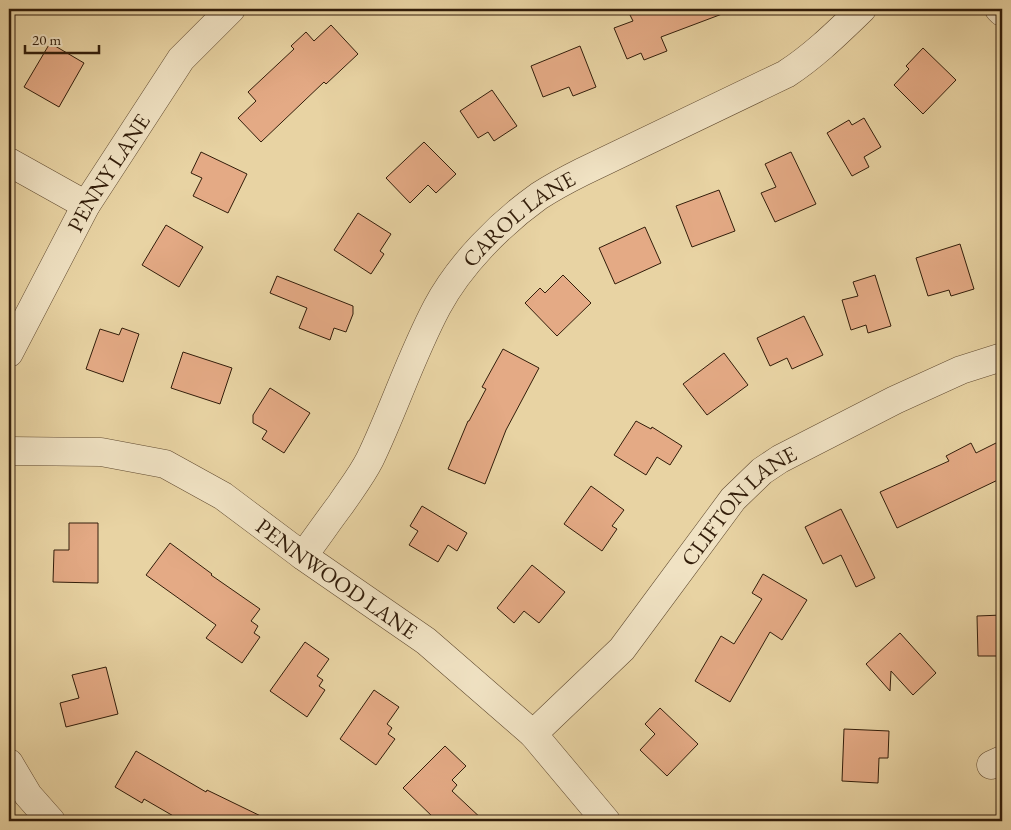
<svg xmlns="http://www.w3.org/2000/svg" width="1011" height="830" font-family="'EB Garamond',serif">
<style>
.building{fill:#e4aa85;stroke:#321d0a}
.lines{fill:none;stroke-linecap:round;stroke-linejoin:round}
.minor-casing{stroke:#604a30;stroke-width:29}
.minor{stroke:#f0e2c3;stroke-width:28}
.labels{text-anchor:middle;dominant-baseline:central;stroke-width:4;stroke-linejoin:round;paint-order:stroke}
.street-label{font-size:22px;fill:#321d0a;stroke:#f0e2c3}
</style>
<rect width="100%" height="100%" fill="#e8d3a3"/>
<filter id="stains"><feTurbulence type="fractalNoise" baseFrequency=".004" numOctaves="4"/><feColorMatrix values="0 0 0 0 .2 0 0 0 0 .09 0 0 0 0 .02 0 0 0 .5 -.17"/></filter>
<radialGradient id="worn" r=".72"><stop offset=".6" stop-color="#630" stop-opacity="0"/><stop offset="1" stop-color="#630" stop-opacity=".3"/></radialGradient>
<!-- building -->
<g class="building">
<path d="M 627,9 L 730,9 L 730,11 L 661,37 L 667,51 L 644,60 L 641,53 L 627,59 L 614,28 L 633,21 Z"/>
<path d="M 331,25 L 358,54 L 326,84 L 324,82 L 261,142 L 238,118 L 256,101 L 248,92 L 294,49 L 291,46 L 306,32 L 314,41 Z"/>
<path d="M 50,43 L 84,63 L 59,107 L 24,87 Z"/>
<path d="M 580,46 L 596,87 L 573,96 L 569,87 L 543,97 L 531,66 Z"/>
<path d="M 923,48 L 956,80 L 923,114 L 894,85 L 909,69 L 906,66 Z"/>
<path d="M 492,90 L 517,126 L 494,141 L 488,132 L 478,138 L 460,111 Z"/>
<path d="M 864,118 L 881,147 L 864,157 L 869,167 L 852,176 L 827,133 L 849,120 L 852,125 Z"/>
<path d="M 424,142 L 456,174 L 436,193 L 428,185 L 410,203 L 386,178 Z"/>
<path d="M 201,152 L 247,174 L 228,213 L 193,196 L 202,178 L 191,173 Z"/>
<path d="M 791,152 L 816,204 L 775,222 L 761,193 L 776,187 L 765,164 Z"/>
<path d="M 719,190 L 735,231 L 692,247 L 676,206 Z"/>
<path d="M 358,213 L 391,234 L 380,251 L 384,254 L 371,274 L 334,250 Z"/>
<path d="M 166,225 L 203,247 L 179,287 L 142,265 Z"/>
<path d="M 645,227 L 661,263 L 615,284 L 599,248 Z"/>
<path d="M 960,244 L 974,289 L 951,296 L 949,290 L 928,296 L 916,258 Z"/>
<path d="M 563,275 L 591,303 L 557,336 L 525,303 L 540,288 L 545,293 Z"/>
<path d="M 875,275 L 891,326 L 868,333 L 866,325 L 851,330 L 842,300 L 858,296 L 853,282 Z"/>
<path d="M 277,276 L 353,306 L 353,314 L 346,332 L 334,328 L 330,340 L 299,328 L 307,308 L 270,293 Z"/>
<path d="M 804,316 L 823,355 L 792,369 L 787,358 L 770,366 L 757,338 Z"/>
<path d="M 122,328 L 139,334 L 123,382 L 86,369 L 100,329 L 119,335 Z"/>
<path d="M 503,349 L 539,368 L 506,430 L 485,484 L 448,469 L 468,421 L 469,421 L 486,389 L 482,387 Z"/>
<path d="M 183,352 L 232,368 L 220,404 L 171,388 Z"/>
<path d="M 724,353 L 748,385 L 707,415 L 683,384 Z"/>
<path d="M 270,388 L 310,413 L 284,453 L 262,439 L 267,431 L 253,423 L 253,415 Z"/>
<path d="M 636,421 L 651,429 L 652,427 L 682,446 L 670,465 L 657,457 L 646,475 L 614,455 Z"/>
<path d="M 1002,440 L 1002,478 L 897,528 L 880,492 L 949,461 L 946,456 L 971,443 L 976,453 Z"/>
<path d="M 591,486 L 624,510 L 612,526 L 617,529 L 602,551 L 564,524 Z"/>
<path d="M 422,506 L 467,533 L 457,551 L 448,545 L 438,562 L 409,545 L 418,531 L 410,526 Z"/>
<path d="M 841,509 L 875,578 L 856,587 L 841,555 L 823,564 L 805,527 Z"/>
<path d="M 69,523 L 98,523 L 98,583 L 53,582 L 54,550 L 69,550 Z"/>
<path d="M 170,543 L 212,574 L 211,575 L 260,609 L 251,621 L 258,626 L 254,633 L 260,637 L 242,663 L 206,638 L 216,625 L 146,575 Z"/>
<path d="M 532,565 L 565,592 L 539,623 L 524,611 L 514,623 L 497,608 Z"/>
<path d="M 763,574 L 807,600 L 782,640 L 770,632 L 730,702 L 695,681 L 721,636 L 734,644 L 762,599 L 752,593 Z"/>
<path d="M 1002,615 L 1002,656 L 978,656 L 977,616 Z"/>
<path d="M 900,633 L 936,673 L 913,695 L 891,671 L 890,691 L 866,664 Z"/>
<path d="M 305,642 L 329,659 L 317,676 L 323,680 L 319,686 L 325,690 L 307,717 L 270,691 Z"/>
<path d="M 106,667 L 118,714 L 66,727 L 60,703 L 79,698 L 72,675 Z"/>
<path d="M 374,690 L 399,707 L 387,724 L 392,728 L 388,734 L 395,739 L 376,765 L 340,739 Z"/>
<path d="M 660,708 L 698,744 L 667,776 L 640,750 L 655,734 L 645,724 Z"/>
<path d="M 844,729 L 889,731 L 888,758 L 879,758 L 878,783 L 842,781 Z"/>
<path d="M 445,746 L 466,766 L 452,780 L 457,785 L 452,791 L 484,821 L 437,821 L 403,788 Z"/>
<path d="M 136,751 L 206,792 L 207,790 L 271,821 L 182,821 L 144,799 L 142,803 L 115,787 Z"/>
</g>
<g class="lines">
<!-- minor casing -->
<g class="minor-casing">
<g id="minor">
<path d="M 999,9 L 1002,12"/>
<path d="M 9,162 L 86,205"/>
<path id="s1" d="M 9,353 L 86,205 L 181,59 L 231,9"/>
<path id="s2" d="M 9,451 L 101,452 L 165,464 L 223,496 L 303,556 L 426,641 L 533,734 L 606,821"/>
<path id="s3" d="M 303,556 C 316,539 328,521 341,504 C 351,489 362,475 370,459 C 394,409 411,356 437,307 C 460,264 500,224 539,196 C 553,187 568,179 582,172 L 786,74 C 815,55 837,33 862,9"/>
<path id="s4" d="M 533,734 L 622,649 L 733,499 L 762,471 L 780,459 L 895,400 L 961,370 L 1002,357"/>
<path d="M 9,763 L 28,795 L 51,821"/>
<path d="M 991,765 L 1002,760"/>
</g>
</g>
<!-- minor -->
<use href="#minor" class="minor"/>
</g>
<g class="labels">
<!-- street labels -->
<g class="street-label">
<text stroke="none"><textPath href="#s1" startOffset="206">PENNY LANE</textPath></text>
<text stroke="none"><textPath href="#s3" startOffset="406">CAROL LANE</textPath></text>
<text stroke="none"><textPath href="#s4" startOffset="309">CLIFTON LANE</textPath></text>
<text stroke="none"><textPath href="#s2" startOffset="364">PENNWOOD LANE</textPath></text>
</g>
</g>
<!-- margin -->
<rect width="1011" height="830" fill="none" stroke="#e8d3a3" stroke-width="30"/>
<rect x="10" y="10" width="991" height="810" fill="none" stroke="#321d0a" stroke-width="2.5"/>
<rect x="15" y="15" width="981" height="800" fill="none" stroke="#321d0a"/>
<!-- scale -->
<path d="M25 45v8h74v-8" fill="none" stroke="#321d0a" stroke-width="2.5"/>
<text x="32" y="45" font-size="15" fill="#321d0a" stroke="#f0e2c3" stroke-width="4" paint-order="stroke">20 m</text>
<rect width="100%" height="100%" filter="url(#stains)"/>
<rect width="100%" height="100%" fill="url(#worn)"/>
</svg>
